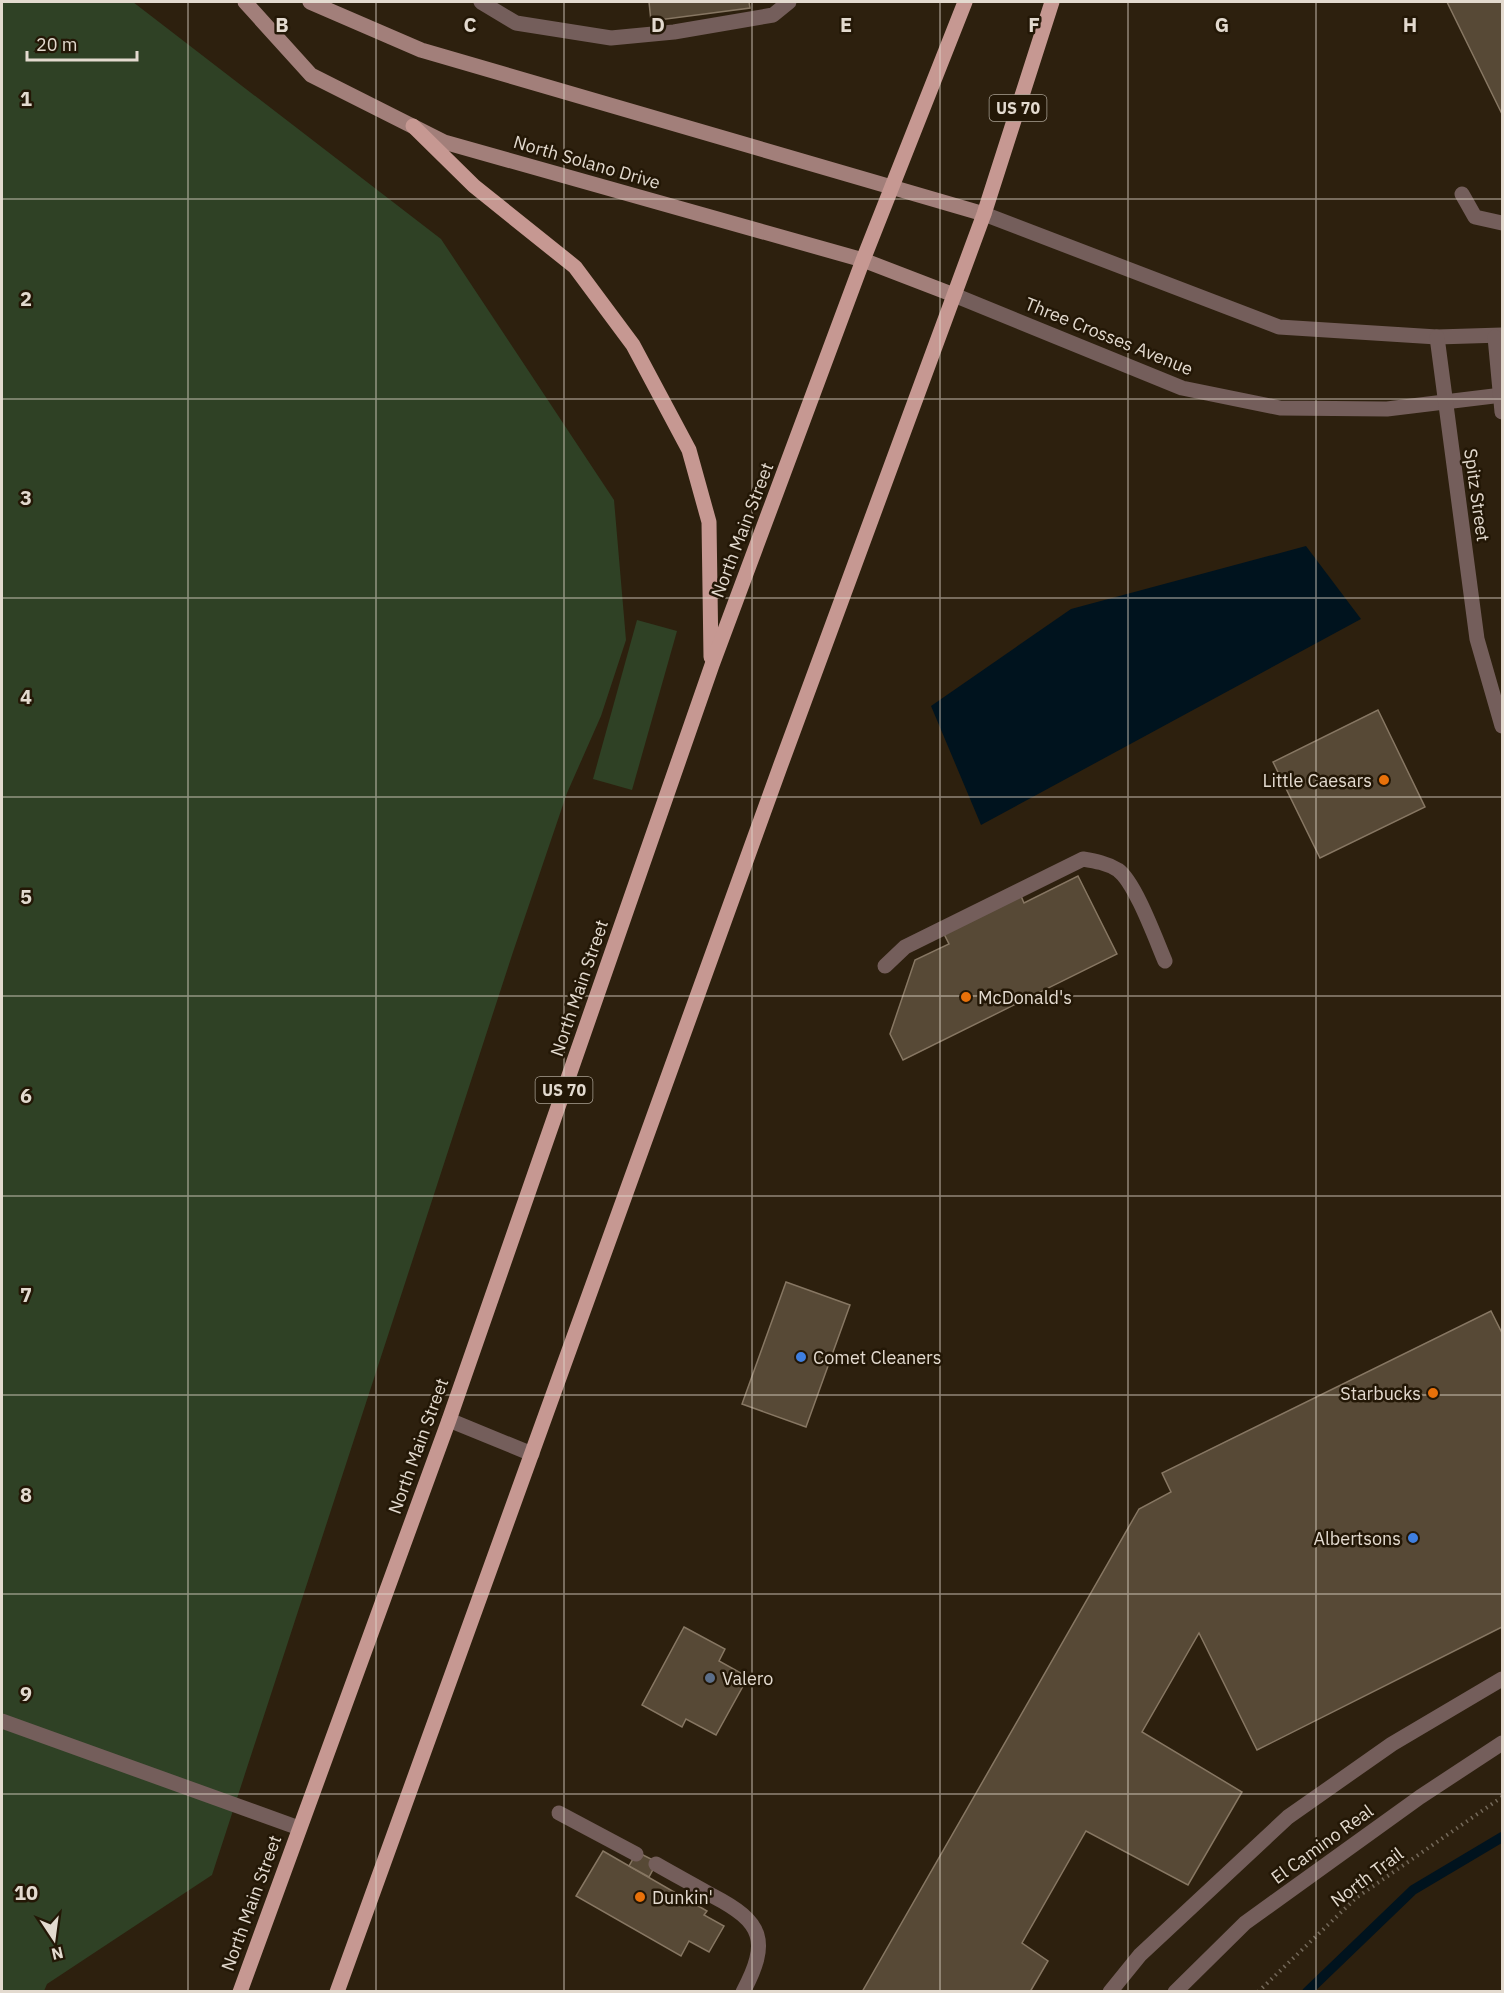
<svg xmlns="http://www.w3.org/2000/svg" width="1504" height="1993" font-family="'IBM Plex Sans',sans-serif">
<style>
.green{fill:#2f4125}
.water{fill:#00131e}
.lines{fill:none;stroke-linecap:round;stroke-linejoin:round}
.stream{stroke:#00131e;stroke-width:10}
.building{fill:#574936;stroke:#877763;stroke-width:1.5}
.path{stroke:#74695a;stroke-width:4;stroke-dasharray:1.5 4.5;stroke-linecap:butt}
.service{stroke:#745e5b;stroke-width:15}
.minor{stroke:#745e5b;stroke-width:15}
.tertiary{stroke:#745e5b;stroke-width:15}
.secondary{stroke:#a27f7a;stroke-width:15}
.primary{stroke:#c69892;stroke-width:15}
.grid{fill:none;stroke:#e3dacf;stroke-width:1.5;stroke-opacity:0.55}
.food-dot{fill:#e8710a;stroke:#231706;stroke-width:2}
.shop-dot{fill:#3f7fe0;stroke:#231706;stroke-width:2}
.service-dot{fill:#5c6f8a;stroke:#231706;stroke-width:2}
.labels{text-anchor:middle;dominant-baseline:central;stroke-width:5;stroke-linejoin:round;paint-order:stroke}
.shield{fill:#231706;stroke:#a9a093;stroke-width:1.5}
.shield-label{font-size:16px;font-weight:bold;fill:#e3dacf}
.street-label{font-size:18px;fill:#e3dacf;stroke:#231706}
.poi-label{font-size:18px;fill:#e3dacf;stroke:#231706;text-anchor:start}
.grid-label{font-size:20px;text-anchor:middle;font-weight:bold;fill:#e3dacf;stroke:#231706;stroke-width:5;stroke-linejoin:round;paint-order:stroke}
</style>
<rect width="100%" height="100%" fill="#2d200e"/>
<!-- green -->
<g class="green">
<path d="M 2,2 L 133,2 L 441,239 L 614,500 L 626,640 L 601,716 L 567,793 L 513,952 L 212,1875 L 47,1984 L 44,1991 L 2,1992 Z"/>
<path d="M 637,620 L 677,631 L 632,790 L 593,779 Z"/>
</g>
<!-- water -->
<path class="water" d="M 1306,546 L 1361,619 L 981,825 L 931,706 L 1071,609 Z"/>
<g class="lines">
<!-- stream -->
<path class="stream" d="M 1307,1992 L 1413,1890 L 1502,1837"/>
</g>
<!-- building -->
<g class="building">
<path d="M 649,2 L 749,2 L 750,8 L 651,21 Z"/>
<path d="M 1447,2 L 1502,2 L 1502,114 Z"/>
<path d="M 1378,710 L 1425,807 L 1320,858 L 1273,762 Z"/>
<path d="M 1078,876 L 1117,954 L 903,1060 L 890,1034 L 915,960 L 949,944 L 944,934 L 1021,896 L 1024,903 Z"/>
<path d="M 786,1282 L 850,1305 L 806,1427 L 742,1404 Z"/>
<path d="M 1491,1311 L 1502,1333 L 1502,1627 L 1257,1750 L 1199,1633 L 1142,1732 L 1242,1792 L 1188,1885 L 1086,1831 L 1022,1943 L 1048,1961 L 1030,1992 L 862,1992 L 1139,1509 L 1171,1492 L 1162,1473 Z"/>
<path d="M 684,1627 L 725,1649 L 719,1661 L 748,1677 L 716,1735 L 686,1719 L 682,1727 L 642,1705 Z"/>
<path d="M 603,1851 L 707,1911 L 704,1915 L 724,1926 L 709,1952 L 689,1941 L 681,1956 L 576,1896 Z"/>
<path d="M 637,1852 L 657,1862 L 649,1877 L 629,1866 Z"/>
</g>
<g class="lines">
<!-- path -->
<path class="path" d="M 1258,1992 L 1356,1898 L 1502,1797"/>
<!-- service -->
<g class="service">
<path d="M 481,2 L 516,23 L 611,38 L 674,32 L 773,15 L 789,2"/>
<path d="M 1462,194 L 1475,217 L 1502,223"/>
<path d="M 885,966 L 905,947 L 1083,859 C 1095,861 1107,863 1118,870 C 1135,882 1156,940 1165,961"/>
<path d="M 449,1420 L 532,1454"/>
<path d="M 559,1813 L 636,1854"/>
<path d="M 656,1864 C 675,1875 694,1885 713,1896 C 763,1922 770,1941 743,1992"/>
<path d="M 1110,1992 L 1140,1955 L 1288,1817 L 1392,1744 L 1502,1679"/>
</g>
<!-- minor -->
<path class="minor" d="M 2,1721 L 299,1828"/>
<!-- tertiary -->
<g class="tertiary">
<path d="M 984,214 L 1279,327 L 1437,337 L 1502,335"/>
<path d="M 954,295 L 1182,388 L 1280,408 L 1387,409 L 1502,395"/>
<path d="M 1437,337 L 1477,639 L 1502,726"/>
<path d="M 1495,337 L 1502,412"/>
<path d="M 1175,1992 L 1245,1923 L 1420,1797 L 1502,1743"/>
</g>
<!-- secondary -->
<g class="secondary">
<path d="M 245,2 L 311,75 L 444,142 L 863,260 L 954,295"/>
<path d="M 310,2 L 421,50 L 984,214"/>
</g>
<!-- primary -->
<g class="primary">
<path d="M 413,126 L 474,186 L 575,267 L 633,345 L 689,450 L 709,522 L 711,657"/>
<path d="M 240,1992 L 449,1420 L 712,665 L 863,260 L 965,2"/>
<path d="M 337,1992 L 780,767 L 984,214 L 1052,2"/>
</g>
</g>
<!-- grid -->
<path class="grid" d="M 188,2 L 188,1992M 376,2 L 376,1992M 564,2 L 564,1992M 752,2 L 752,1992M 940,2 L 940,1992M 1128,2 L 1128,1992M 1316,2 L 1316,1992M 2,199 L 1502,199M 2,399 L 1502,399M 2,598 L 1502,598M 2,797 L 1502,797M 2,996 L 1502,996M 2,1196 L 1502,1196M 2,1395 L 1502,1395M 2,1594 L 1502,1594M 2,1794 L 1502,1794"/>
<!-- markers -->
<g class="food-dot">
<circle cx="1384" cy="780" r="6"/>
<circle cx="966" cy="997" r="6"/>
<circle cx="1433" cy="1393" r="6"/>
<circle cx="640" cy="1897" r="6"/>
</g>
<g class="shop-dot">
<circle cx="801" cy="1357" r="6"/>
<circle cx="1413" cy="1538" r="6"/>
</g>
<circle class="service-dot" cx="710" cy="1678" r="6"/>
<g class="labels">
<!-- shield labels -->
<g class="shield">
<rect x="989.5" y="95" width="57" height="26" rx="4.5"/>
<rect x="535.5" y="1077" width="57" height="26" rx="4.5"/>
</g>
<g class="shield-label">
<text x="1018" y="108">US 70</text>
<text x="564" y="1090">US 70</text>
</g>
<!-- street labels -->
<g class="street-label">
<text transform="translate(587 162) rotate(16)">North Solano Drive</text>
<text transform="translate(1109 336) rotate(22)">Three Crosses Avenue</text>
<text transform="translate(1477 495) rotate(82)">Spitz Street</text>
<text transform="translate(742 530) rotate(-69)">North Main Street</text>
<text transform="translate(579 988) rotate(-71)">North Main Street</text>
<text transform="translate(418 1446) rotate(-70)">North Main Street</text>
<text transform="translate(1322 1844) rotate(-36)">El Camino Real</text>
<text transform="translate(1367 1877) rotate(-37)">North Trail</text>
<text transform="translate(251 1903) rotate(-70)">North Main Street</text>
</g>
<!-- poi labels -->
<g class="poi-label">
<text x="1372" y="780" text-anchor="end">Little Caesars</text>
<text x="978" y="997">McDonald's</text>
<text x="813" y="1357">Comet Cleaners</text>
<text x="1421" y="1393" text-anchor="end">Starbucks</text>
<text x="1401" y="1538" text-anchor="end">Albertsons</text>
<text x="722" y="1678">Valero</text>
<text x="652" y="1897">Dunkin'</text>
</g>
</g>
<g class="grid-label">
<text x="282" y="32">B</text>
<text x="470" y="32">C</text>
<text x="658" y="32">D</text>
<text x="846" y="32">E</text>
<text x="1034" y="32">F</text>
<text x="1222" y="32">G</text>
<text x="1410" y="32">H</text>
<text x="26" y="106">1</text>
<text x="26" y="306">2</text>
<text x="26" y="505">3</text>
<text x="26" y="704">4</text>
<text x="26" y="904">5</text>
<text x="26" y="1103">6</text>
<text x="26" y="1302">7</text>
<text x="26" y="1502">8</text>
<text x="26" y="1701">9</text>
<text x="26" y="1900">10</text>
</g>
<!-- border -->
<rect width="1504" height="1993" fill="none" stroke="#e3dacf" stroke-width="6"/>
<!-- north arrow -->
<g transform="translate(54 1939) rotate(167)" stroke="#231706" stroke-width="4.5" paint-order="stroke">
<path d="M0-4.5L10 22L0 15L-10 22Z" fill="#e3dacf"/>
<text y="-9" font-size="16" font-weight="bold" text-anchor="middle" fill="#e3dacf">N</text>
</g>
<!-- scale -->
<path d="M27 51v9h110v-9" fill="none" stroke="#e3dacf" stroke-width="3"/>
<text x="36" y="51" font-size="18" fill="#e3dacf" stroke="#231706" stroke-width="4.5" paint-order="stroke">20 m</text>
</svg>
